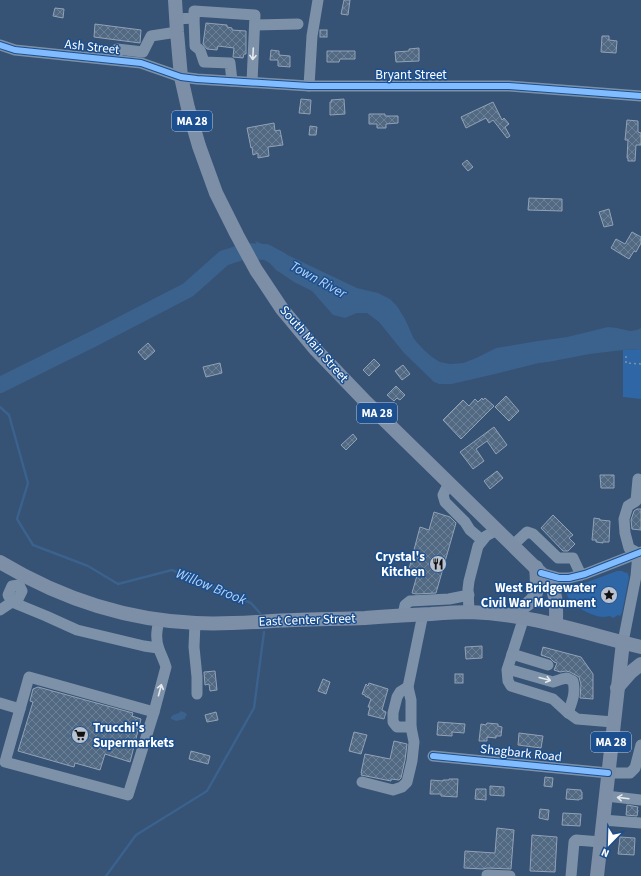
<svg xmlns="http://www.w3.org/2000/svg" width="641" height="876" font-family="'Source Sans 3',sans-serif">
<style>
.green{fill:#2f66a5}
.water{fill:#3b618d}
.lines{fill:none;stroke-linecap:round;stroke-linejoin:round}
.stream{stroke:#3b618d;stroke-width:2.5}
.river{stroke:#3b618d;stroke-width:16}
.building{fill:url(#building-cross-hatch);stroke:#92a2b6}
.path{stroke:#7d92a8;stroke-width:1.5;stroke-dasharray:2 3;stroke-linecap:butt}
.minor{stroke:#7d92a8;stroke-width:11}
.major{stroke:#7d8ea7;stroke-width:14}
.cycleway-casing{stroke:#1b4f8f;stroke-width:8}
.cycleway{stroke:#80bcff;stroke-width:6}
.oneway{stroke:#e5e9ee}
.labels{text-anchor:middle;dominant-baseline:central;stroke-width:3;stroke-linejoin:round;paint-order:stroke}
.shield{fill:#1b4f8f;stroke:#bbcadd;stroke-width:1}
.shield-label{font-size:12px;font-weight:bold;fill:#fff}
.street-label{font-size:13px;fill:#fff;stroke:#1b4f8f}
.poi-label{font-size:13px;font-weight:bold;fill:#fff;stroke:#1b4f8f;text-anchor:end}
.water-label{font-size:14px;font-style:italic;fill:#b5d3f5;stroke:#1b4f8f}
</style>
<defs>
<pattern id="building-cross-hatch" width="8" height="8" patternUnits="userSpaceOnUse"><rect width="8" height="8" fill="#526984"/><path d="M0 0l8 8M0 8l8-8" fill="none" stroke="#6c8096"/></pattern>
</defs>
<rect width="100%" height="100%" fill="#365274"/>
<!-- green -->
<g class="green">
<path d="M 641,349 L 641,399 L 623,397 L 623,350 Z"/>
<path d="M 617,571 L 622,571 L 626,573 L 627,572 L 629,577 L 622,613 L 620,616 L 618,615 L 613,618 L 610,616 C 608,616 606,617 604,617 C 592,617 566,604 566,590 Z"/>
</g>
<!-- water -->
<g class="water">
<path d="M 255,241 L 275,249 L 357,288 L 378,293 L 390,299 L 397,306 L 405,319 L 414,339 L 424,350 L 432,357 L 440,362 L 450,364 L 463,363 L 476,358 L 496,348 L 538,341 L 567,337 L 608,327 L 617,328 L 630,331 L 637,330 L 641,328 L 641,349 L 623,350 L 590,354 L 548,362 L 539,363 L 495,374 L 452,384 L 439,384 L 434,382 L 404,353 L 379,322 L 367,313 L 357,313 L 345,318 L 333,315 L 312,291 L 294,282 L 276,270 L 265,258 Z"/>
<path d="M 181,711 L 186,713 L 187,716 L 185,717 L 185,719 L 176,721 L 171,719 L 171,717 L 173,715 L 179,713 Z"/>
</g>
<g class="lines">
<!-- stream -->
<g class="stream">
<path d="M 0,407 L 9,415 L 28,483 L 17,519 L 33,545 L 88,566 L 118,584 L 172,570 L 251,603 L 260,613"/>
<path d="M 106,876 L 136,835 L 207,791 L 254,708 L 264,632"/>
</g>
<!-- river -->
<path class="river" d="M 0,385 L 93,339 L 188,290 L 224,258 L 246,251 L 266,252 L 281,260"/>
</g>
<!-- building -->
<g class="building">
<path d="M 344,0 L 350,0 L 348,15 L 341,14 Z"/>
<path d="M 55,8 L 64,9 L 63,18 L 53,16 Z"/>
<path d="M 206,23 L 227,25 L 227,27 L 232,28 L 232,30 L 246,31 L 246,54 L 244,54 L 243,58 L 233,57 L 234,48 L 218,46 L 217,50 L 207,49 L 203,44 Z"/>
<path d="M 95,24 L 141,30 L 140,43 L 94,37 Z"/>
<rect x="320" y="30" width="7" height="7"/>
<path d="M 602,36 L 609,36 L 609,40 L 617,41 L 616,53 L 601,52 Z"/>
<path d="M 419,48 L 419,61 L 396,62 L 395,52 L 409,51 L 409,49 Z"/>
<path d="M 271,50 L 279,51 L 279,55 L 290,56 L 290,67 L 278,66 L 278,60 L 270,60 Z"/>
<path d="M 327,51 L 355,51 L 355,59 L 340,59 L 339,62 L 327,62 Z"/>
<path d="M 301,99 L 311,100 L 310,114 L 299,113 Z"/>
<path d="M 344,99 L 345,114 L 330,115 L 330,102 L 332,102 L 331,100 Z"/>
<path d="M 493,102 L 502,120 L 504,118 L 509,124 L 505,127 L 510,136 L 507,138 L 493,120 L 489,123 L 486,118 L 466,128 L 461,117 Z"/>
<path d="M 369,114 L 385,114 L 385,116 L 398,116 L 398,123 L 386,124 L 386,128 L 377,128 L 377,124 L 369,124 Z"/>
<path d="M 627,120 L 638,121 L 638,132 L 641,133 L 641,145 L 636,145 L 635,161 L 628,161 L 628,158 L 627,158 L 628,140 L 625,140 Z"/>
<path d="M 274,123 L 275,131 L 280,130 L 283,145 L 268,147 L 269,156 L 258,158 L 258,153 L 253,155 L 252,147 L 251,148 L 247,128 Z"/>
<path d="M 310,126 L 317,127 L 316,135 L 309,135 Z"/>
<path d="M 467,160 L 473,167 L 468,171 L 462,164 Z"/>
<path d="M 529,198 L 562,199 L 562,211 L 528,210 Z"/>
<path d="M 609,209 L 613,225 L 604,227 L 599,212 Z"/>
<path d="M 632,232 L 641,237 L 641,243 L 636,252 L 634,251 L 629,259 L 611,248 L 616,239 L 625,244 Z"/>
<path d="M 148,343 L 155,351 L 145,360 L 138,352 Z"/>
<path d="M 374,359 L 380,365 L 369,376 L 363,370 Z"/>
<path d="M 220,363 L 222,373 L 206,377 L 203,367 Z"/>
<path d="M 403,365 L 410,374 L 402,380 L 395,371 Z"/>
<path d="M 396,386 L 405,395 L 400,400 L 397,398 L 394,401 L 387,395 Z"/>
<path d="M 506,396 L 519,411 L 509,421 L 495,407 Z"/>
<path d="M 482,398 L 483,400 L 485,398 L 494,406 L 461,439 L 443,420 L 463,400 L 469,406 L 475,399 L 478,402 Z"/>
<path d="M 494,427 L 507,445 L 496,454 L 487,441 L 476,449 L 484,461 L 473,469 L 460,452 Z"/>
<path d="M 353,434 L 357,439 L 346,450 L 341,445 Z"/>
<path d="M 497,471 L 503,478 L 490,489 L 484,481 Z"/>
<path d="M 600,475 L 614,475 L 614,488 L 601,488 Z"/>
<path d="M 637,509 L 641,509 L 641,530 L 632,529 L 631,520 L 634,511 Z"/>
<path d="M 434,512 L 450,517 L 456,523 L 436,593 L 416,594 L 412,593 L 418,572 L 409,569 L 420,527 L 429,530 Z"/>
<path d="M 553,515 L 573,535 L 569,538 L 575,544 L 568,551 L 563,551 L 541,528 Z"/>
<path d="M 594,518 L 600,519 L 600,520 L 610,521 L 609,542 L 603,542 L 603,543 L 596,542 L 596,540 L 592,540 Z"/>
<path d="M 482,646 L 482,658 L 466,659 L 465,647 Z"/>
<path d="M 543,647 L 581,657 L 593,674 L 593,699 L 580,698 L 581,685 L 579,677 L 570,672 L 566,671 L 560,672 L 554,670 L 557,663 L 554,662 L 550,658 L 541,655 Z"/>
<path d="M 215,671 L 217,690 L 210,691 L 209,684 L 205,685 L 204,672 Z"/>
<rect x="455" y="674" width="8" height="9"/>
<path d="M 323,679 L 330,682 L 326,694 L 318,691 Z"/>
<path d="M 369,683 L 388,689 L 382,710 L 386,712 L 384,719 L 368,715 L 370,707 L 368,707 L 371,699 L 365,696 L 365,695 L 362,694 L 366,684 L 368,686 Z"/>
<path d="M 38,687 L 133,713 L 132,716 L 141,719 L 130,762 L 105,754 L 100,770 L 75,763 L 74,767 L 18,751 L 33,702 L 30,701 L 33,689 Z"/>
<path d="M 216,712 L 218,720 L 207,722 L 205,715 Z"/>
<path d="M 438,722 L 465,724 L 464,733 L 452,732 L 452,736 L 437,735 Z"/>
<path d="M 487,723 L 498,724 L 498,726 L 502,727 L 501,736 L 496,736 L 496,738 L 487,737 L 487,741 L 479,741 L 481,724 L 486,725 Z"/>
<path d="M 354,732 L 367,735 L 361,754 L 349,751 Z"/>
<path d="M 519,733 L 543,736 L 541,748 L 518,745 Z"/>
<path d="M 394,741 L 407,744 L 405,760 L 401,778 L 399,780 L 391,779 L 391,781 L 361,775 L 362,773 L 361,773 L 365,754 L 390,759 Z"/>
<path d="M 191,751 L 210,756 L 208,764 L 189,759 Z"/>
<path d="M 545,777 L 553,778 L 552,787 L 544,786 Z"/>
<path d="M 449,779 L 458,779 L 457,797 L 441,796 L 441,794 L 430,794 L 431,780 L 443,781 L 443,780 L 449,780 Z"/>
<path d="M 490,786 L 504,787 L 504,796 L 490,795 Z"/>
<path d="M 476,789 L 486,789 L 486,800 L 475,799 Z"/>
<path d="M 567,789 L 581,790 L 581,792 L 582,792 L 582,799 L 579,799 L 579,800 L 566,799 Z"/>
<path d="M 627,805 L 638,807 L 637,810 L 638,810 L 637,816 L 626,815 Z"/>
<path d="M 540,809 L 549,810 L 548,820 L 539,818 Z"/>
<path d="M 563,813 L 581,814 L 580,826 L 562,825 Z"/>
<path d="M 497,828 L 514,830 L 511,869 L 487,868 L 483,869 L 464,868 L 465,851 L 495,853 Z"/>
<path d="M 532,835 L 557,837 L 555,872 L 530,871 Z"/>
<path d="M 620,837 L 635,838 L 634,855 L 618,854 Z"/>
</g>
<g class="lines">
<!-- path -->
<path class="path" d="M 626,356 L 626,363 L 641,364"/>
<!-- minor -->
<g class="minor">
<path d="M 194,18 L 195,46 L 200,50 L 204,62 L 230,63 L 232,81"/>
<path d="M 176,19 L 194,18 L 194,11 L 255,15 L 252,82"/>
<path d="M 255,25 L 298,24"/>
<path d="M 0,45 L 15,50 L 141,63 L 181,77 L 197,79 L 309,86 L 509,86 L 641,96"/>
<path d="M 117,60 L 117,49 L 143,52 L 151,36 L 177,32"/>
<path d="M 309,86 L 312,36 L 318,0"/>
<path d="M 449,483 L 443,495 L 445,502 L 465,522 L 470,530 L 482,540"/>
<path d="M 513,545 L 527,532 L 533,534 L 558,558 L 573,558 L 581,575"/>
<path d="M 541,573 L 559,578 L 569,578 L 585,574 L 641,552"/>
<path d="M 19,585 L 12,586 L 8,595 L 12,602 L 46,616 L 77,630 L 144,646 L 158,648"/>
<path d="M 0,610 L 12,602 L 18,599 L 22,591 L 19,585"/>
<path d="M 469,612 L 468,589 L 469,581 L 478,546 L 486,536 L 497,530"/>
<path d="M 403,615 L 405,605 L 410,601 L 449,599 L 469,595"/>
<path d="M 524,617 L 507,670 L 508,681 L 511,686 L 553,699 L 566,711 L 577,719 L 613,722"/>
<path d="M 195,623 L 194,647 L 197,677 L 197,694"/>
<path d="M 623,642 L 636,576 L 638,553 L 629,548 L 625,533 L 624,519 L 628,506 L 636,501 L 638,479"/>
<path d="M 512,654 L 548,665"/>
<path d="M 508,669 L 553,682 L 562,679 L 567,678 L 573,681 C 576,693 572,702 568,713"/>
<path d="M 408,687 L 400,692 L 397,697 L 393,713 L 393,722 L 397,727 L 411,727"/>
<path d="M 0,703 L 20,709 L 5,762 L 128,795 L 154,712 L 166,667 C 164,660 161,655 159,649 C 155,639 157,629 159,620"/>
<path d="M 20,709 L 29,677 L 154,712"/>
<path d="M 433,756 L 608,773 L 630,773 L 635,768 L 641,745"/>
<path d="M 362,782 L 393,790 L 402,787 L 407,782 L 412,761 L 414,742 L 411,727 L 411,700 L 408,687 L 423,614"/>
<path d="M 606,796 L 641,800"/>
<path d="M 603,820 L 641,823"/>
<path d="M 487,876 L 487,875 L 510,876"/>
<path d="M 571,876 L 574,842 L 576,840 L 601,842"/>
</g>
<!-- major -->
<g class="major">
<path d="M 175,0 L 177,32 L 181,77 L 188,108 L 199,146 L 216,193 L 237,235 L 256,270 L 282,309 L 316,350 L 366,402 L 546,578 C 558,593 556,606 556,624"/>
<path d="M 0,562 C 60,598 127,620 196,623 C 229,625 262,621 295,620 C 318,619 342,619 365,618 C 387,616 408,615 431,614 C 444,613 457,612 470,612 C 530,614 584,633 641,647"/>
<path d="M 510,615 C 537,599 539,599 536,567"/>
<path d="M 617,688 L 631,672 L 641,664"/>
<path d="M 597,876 L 623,642"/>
</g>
<!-- cycleway casing -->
<g class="cycleway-casing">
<g id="cycleway">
<path d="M 0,45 L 15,50 L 141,63 L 181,77 L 197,79 L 309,86 L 509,86 L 641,96"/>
<path d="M 541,573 L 559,578 L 569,578 L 585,574 L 641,552"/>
<path d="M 433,756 L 608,773"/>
</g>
</g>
<!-- cycleway -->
<use href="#cycleway" class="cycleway"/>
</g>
<!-- one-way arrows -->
<defs><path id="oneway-shaft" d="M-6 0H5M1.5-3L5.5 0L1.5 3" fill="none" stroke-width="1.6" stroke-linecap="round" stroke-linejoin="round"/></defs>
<g class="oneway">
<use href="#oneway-shaft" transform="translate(253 54) rotate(93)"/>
<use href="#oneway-shaft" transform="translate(545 679) rotate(15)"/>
<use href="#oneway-shaft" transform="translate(160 690) rotate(-75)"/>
<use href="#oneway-shaft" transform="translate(623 798) rotate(-173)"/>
</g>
<!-- icons -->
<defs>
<g id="restaurant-disc" transform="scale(0.9)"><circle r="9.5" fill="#b9c2ce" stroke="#1b4f8f"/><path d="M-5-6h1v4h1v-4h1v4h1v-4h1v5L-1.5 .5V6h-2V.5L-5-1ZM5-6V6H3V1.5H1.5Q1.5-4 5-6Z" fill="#111"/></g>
<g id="sight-disc" transform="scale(0.9)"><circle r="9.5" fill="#b9c2ce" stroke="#1b4f8f"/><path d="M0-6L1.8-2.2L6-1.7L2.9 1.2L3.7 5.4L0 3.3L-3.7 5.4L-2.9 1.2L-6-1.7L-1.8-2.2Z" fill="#111"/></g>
<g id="supermarket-disc" transform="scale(0.9)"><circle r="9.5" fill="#b9c2ce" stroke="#1b4f8f"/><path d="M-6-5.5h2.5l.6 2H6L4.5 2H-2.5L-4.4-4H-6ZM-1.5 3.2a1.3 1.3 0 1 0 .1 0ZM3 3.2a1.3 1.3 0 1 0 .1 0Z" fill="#111"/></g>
</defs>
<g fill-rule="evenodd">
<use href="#restaurant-disc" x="438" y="564"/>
<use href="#sight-disc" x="609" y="595"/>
<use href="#supermarket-disc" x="80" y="735"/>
</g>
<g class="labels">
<!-- shield labels -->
<g class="shield">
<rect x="172" y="111" width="40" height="20" rx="3"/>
<rect x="357" y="403" width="40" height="20" rx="3"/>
<rect x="591" y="732" width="40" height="20" rx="3"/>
</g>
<g class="shield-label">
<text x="192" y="121">MA 28</text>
<text x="377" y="413">MA 28</text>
<text x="611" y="742">MA 28</text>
</g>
<!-- street labels -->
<g class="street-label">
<text transform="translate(92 47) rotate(6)">Ash Street</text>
<text x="411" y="75">Bryant Street</text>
<text transform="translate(314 344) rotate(49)">South Main Street</text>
<text transform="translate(307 620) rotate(-2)">East Center Street</text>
<text transform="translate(521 753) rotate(6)">Shagbark Road</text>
</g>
<!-- poi labels -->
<g class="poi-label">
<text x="425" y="557">Crystal's<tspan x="425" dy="15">Kitchen</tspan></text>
<text x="596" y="588">West Bridgewater<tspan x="596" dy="15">Civil War Monument</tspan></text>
<text x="93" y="728" text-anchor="start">Trucchi's<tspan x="93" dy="15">Supermarkets</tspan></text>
</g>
<!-- water labels -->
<g class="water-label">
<text transform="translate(318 280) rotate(29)">Town River</text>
<text transform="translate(211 587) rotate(22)">Willow Brook</text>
</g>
</g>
<!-- north arrow -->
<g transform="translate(609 844) rotate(203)" stroke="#1b4f8f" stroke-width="3" paint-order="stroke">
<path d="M0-3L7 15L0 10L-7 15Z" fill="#ffffff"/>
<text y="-6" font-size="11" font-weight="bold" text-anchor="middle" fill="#ffffff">N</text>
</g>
</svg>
